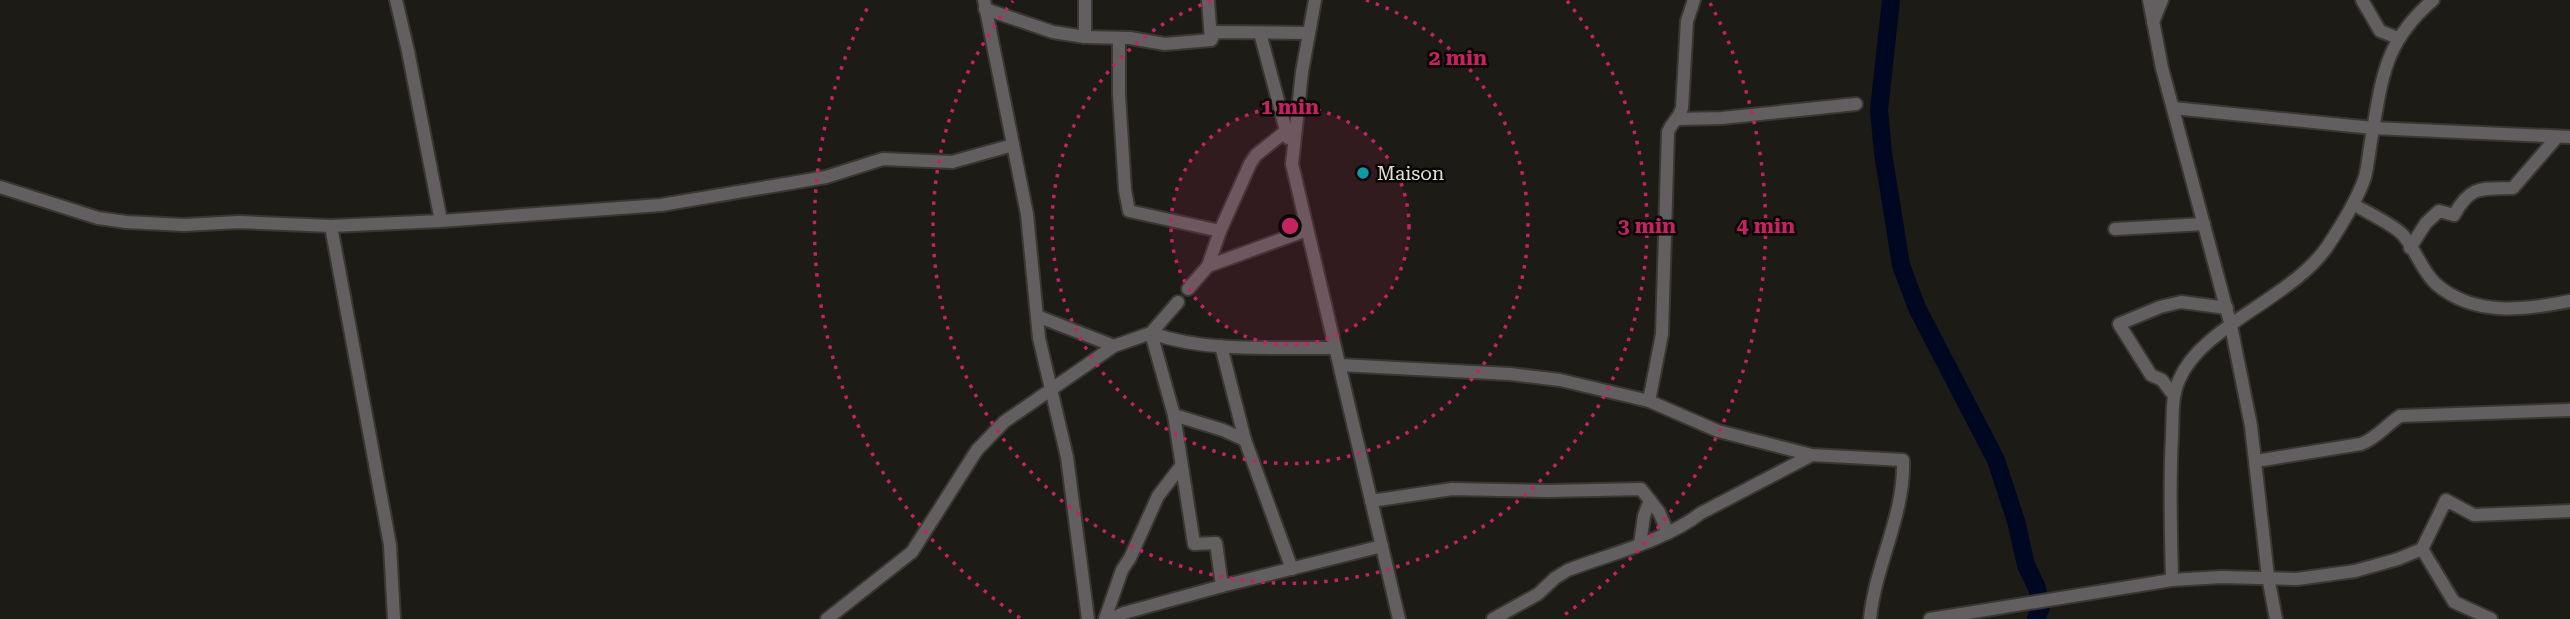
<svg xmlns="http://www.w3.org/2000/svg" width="2570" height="619" font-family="'Roboto Serif',serif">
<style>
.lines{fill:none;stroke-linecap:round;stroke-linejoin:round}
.river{stroke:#000720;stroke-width:18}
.minor-casing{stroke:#383732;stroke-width:16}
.minor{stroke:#635f60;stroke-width:12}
.ring{fill:none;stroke:#c42261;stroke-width:3.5;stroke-dasharray:3.5 7}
.culture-dot{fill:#0f9aa8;stroke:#070604;stroke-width:2.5}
.labels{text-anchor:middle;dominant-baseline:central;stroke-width:5;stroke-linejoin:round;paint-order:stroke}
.poi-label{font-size:19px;fill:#e1e0dc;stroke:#070604;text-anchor:start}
.centre{fill:#c42261;stroke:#070604;stroke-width:3.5}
.ring-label{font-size:21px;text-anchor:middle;font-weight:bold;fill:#c42261;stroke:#070604;stroke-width:5;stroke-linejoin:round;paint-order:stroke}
</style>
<rect width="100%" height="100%" fill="#1d1b16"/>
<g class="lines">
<!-- river -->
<path class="river" d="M 1891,0 L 1879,110 L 1883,153 L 1901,265 L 1917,308 L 1996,460 L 2016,521 L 2026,565 L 2037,588 L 2041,607 L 2036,619"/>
<!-- minor casing -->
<g class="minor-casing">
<g id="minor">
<path d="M 396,0 L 408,51 L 441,221"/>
<path d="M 984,0 L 1027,214 L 1039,338 L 1067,457 L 1088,619"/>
<path d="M 1208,0 L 1211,40"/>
<path d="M 1315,0 L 1302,72 L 1292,164 L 1399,619"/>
<path d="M 2149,0 L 2162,68 L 2231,326 L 2251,426 L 2268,577 L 2276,619"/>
<path d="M 2362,0 L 2380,31 L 2398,38"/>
<path d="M 985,9 L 1053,32 L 1085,37 L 1130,38 L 1165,44 L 1211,40 L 1215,32 L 1309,33"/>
<path d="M 2153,22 L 2162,0"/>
<path d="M 1260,33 L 1288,138"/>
<path d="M 1085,37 L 1085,0"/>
<path d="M 1119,38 L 1119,94 L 1125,190 L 1129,211 L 1220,231"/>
<path d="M 2173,108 L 2373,128 L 2570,137"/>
<path d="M 1678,119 L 1722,118 L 1856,104"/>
<path d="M 0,187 L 98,218 L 126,222 L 184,225 L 239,222 L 331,226 L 441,221 L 661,205 L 826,177 L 883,159 L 952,162 L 1013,145"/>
<path d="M 2353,204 C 2366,212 2393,224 2403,235 C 2416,250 2421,270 2436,284 C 2474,317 2525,310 2570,301"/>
<path d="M 331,226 L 390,545 L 394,619"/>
<path d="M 2115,229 L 2204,224"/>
<path d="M 2410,248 L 2426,223 L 2439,211 L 2454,215 C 2471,185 2480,189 2513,188 L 2557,137"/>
<path d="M 1208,266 L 1220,231 L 1250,164 L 1256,155 L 1286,131"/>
<path d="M 1188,289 L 1208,266 L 1307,230"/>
<path d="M 1037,316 L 1114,346"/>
<path d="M 1151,333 L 1174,415 L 1194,544 L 1216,543 L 1222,586"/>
<path d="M 1151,333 C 1208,353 1274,347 1334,348"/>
<path d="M 1221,346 L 1245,440 L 1292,569"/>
<path d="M 1340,365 L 1510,374 L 1560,380 L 1649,401 L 1718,431 L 1812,455 L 1903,460 C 1905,515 1875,565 1870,619"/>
<path d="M 2174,396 L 2162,380 L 2151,375 L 2119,324 L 2160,307 L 2181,302 L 2227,308"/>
<path d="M 1649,401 L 1662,334 L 1668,132 C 1672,121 1678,121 1682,108 L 1687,21 L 1694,0"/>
<path d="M 1174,415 L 1223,430 L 1245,440"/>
<path d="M 2256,461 L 2361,444 C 2377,438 2386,425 2400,416 L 2570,410"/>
<path d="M 1371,501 L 1452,489 L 1549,491 L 1641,489 L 1659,512 L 1668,533"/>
<path d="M 1640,544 L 1644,516 L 1650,500"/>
<path d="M 2422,549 L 2454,602 L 2491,619"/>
<path d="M 2172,580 C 2171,532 2169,485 2172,437 C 2173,418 2171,398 2179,380 C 2201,326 2291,299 2327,247 C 2341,226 2357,201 2365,177 C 2368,165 2369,152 2371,141 C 2382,79 2383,43 2433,0"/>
<path d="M 827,619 L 912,552 L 977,450 L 1004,422 L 1114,346 L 1151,333 L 1178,302"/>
<path d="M 1105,619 L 1122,570 L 1130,558 L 1158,496 L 1181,466"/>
<path d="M 1111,619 L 1124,613 L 1222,586 L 1382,546"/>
<path d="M 1493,619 L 1538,594 L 1555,578 L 1568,570 C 1610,554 1665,541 1701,513 L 1812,455"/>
<path d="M 1930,619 L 2172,580 L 2221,577 L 2297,579 L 2355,571 L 2398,559 L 2422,549 L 2446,500 L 2474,515 L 2570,511"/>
</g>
</g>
<!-- minor -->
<use href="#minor" class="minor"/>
</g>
<!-- distance rings -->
<circle cx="1290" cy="226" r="119" fill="#c42261" fill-opacity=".12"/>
<g class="ring">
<circle cx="1290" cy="226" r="119"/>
<path d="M1366 0A238 238 0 1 1 1214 0"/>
<path d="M1567 1A357 357 0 1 1 1013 1"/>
<path d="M1020 618A476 476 0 0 1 870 3M1710 3A476 476 0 0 1 1560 618"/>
</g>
<!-- markers -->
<circle class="culture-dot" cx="1363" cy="173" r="7"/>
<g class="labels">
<!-- poi labels -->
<g class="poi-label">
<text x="1377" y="173">Maison</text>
</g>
</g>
<circle cx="1290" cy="226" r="10" class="centre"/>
<g class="ring-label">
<text x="1458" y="65">2 min</text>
<text x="1290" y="114">1 min</text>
<text x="1647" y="233">3 min</text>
<text x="1766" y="233">4 min</text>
</g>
</svg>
